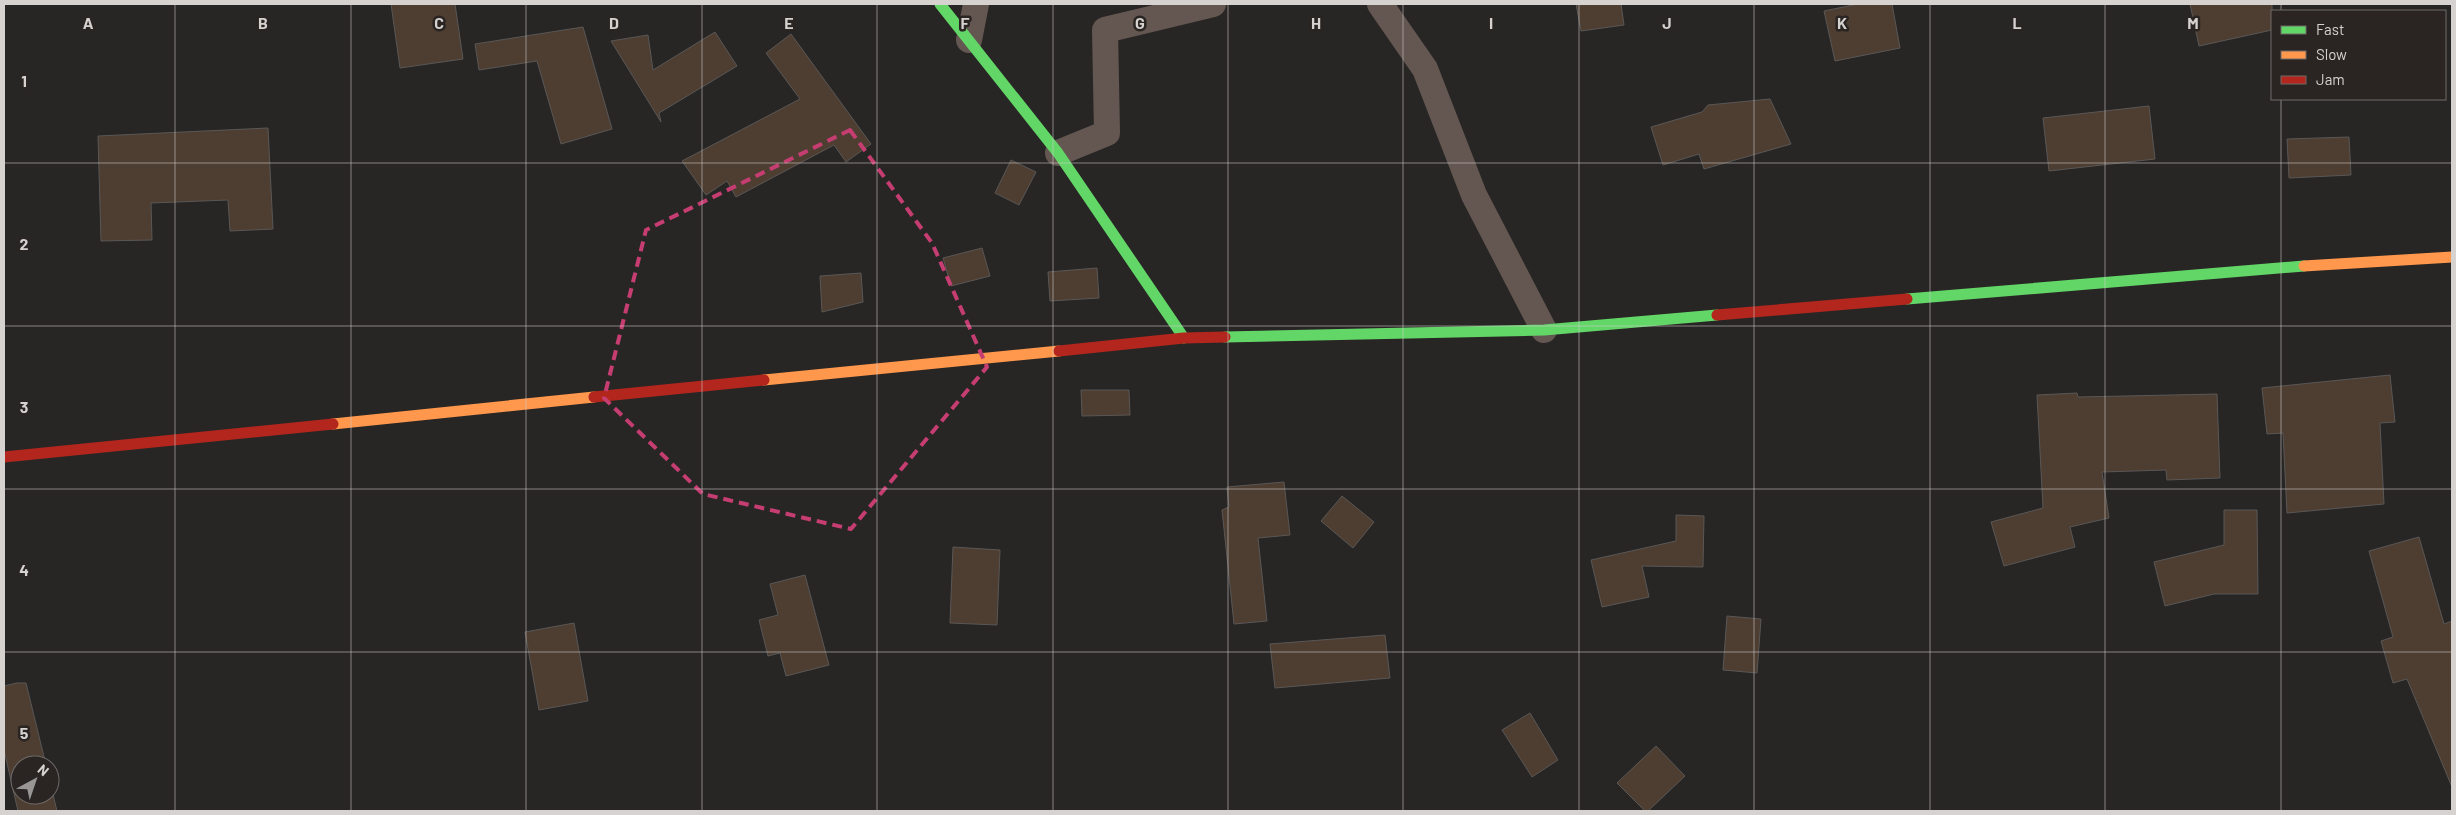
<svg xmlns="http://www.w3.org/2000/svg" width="2456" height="815" font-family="Barlow,sans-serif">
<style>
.building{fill:#4e3e32;stroke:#595756}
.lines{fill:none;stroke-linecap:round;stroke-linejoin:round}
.street{stroke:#645752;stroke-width:26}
.fast{stroke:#63d668;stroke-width:11}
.slow{stroke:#ff974d;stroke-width:11}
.jam{stroke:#b3261e;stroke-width:11}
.marked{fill:none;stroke:#c63d72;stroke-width:4;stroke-dasharray:10 6;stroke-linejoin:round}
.grid{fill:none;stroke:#d5d2d0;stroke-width:1;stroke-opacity:0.55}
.grid-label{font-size:16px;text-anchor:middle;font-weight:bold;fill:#d5d2d0;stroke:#2a2522;stroke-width:5;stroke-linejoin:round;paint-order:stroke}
</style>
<rect width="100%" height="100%" fill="#282624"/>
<!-- building -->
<g class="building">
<path d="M 391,4 L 455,4 L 463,59 L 400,68 Z"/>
<path d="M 1576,4 L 1621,4 L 1624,25 L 1581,31 Z"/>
<path d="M 1858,4 L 1892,4 L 1900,48 L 1835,61 L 1824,11 Z"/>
<path d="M 2190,4 L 2272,4 L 2272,30 L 2199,46 Z"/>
<path d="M 583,27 L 612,129 L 561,144 L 537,61 L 479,70 L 475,44 Z"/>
<path d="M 715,32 L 737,66 L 659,113 L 661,122 L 611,41 L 648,35 L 653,70 Z"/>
<path d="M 791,34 L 871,144 L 846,162 L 834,145 L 736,197 L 727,181 L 706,195 L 682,161 L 800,99 L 766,53 Z"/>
<path d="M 1770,99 L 1791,144 L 1704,169 L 1699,154 L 1663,165 L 1651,127 L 1702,112 L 1708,105 Z"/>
<path d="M 2149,106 L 2155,159 L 2049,171 L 2043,118 Z"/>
<path d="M 268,128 L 273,229 L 230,231 L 228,200 L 151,203 L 152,240 L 101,241 L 98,136 Z"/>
<path d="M 2349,137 L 2351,175 L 2289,178 L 2287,139 Z"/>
<path d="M 1011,160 L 1036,172 L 1019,205 L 995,193 Z"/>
<path d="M 982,248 L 990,276 L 951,286 L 943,258 Z"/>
<path d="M 1097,268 L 1099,298 L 1050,301 L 1048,272 Z"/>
<path d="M 861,273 L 863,302 L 822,312 L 820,276 Z"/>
<path d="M 2390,375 L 2395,422 L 2380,423 L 2384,504 L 2287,513 L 2283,433 L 2267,434 L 2262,388 Z"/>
<path d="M 1081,390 L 1129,390 L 1130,415 L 1082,416 Z"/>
<path d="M 2077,393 L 2078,397 L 2217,394 L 2220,478 L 2167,480 L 2166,470 L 2102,472 L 2109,518 L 2070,527 L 2075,547 L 2004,566 L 1991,522 L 2043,508 L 2037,395 Z"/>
<path d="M 1284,482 L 1290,535 L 1258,538 L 1267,621 L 1234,624 L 1222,510 L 1229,507 L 1227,487 Z"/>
<path d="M 1342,496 L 1374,522 L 1353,548 L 1321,521 Z"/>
<path d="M 2224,510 L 2257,510 L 2258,594 L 2214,594 L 2165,606 L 2154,562 L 2224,545 Z"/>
<path d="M 1676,515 L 1704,516 L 1703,567 L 1642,566 L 1649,597 L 1602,607 L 1591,560 L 1676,541 Z"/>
<path d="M 2419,537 L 2444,624 L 2452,621 L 2452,787 L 2407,679 L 2393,683 L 2381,641 L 2393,637 L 2369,551 Z"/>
<path d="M 953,547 L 1000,550 L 997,625 L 950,623 Z"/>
<path d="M 805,575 L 829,665 L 786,676 L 780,653 L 768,656 L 759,620 L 778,615 L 770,584 Z"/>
<path d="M 1727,616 L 1761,619 L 1757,673 L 1723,670 Z"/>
<path d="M 574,623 L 588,701 L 539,710 L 525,632 Z"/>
<path d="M 1385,635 L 1390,678 L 1275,688 L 1270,644 Z"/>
<path d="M 17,683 L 26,683 L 46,765 L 20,765 L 20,795 L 50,795 L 50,782 L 57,811 L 18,811 L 4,750 L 4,686 Z"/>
<path d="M 1530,713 L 1558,760 L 1532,777 L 1502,730 Z"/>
<path d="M 1656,746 L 1685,776 L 1648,811 L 1645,811 L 1617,783 Z"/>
</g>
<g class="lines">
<!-- street -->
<g class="street">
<path d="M 1380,4 L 1425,69 L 1474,195 L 1544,330"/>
<path d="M 969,40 L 976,4"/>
<path d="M 1058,153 L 1107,133 L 1105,30 L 1213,4"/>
</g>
<!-- fast -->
<g class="fast">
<path d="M 940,4 L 1058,153 L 1184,338"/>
<path d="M 1907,299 L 2304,266"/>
<path d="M 1225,337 L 1544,330 L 1717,315"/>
</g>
<!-- slow -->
<g class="slow">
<path d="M 2304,266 L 2452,257"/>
<path d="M 764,380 L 1059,351"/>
<path d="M 333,424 L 594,397"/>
</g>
<!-- jam -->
<g class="jam">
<path d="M 1717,315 L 1907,299"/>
<path d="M 1059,351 L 1184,338 L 1225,337"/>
<path d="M 594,397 L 764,380"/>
<path d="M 4,457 L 333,424"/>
</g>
</g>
<!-- marked area -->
<path class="marked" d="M 850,130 L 932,243 L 987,367 L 851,529 L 703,494 L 604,398 L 646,230 Z"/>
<!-- grid -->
<path class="grid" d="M 175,4 L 175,811M 351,4 L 351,811M 526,4 L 526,811M 702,4 L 702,811M 877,4 L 877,811M 1053,4 L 1053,811M 1228,4 L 1228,811M 1403,4 L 1403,811M 1579,4 L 1579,811M 1754,4 L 1754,811M 1930,4 L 1930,811M 2105,4 L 2105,811M 2281,4 L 2281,11M 2281,99 L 2281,811M 4,163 L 2452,163M 4,326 L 2452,326M 4,489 L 2452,489M 4,652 L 2452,652"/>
<g class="grid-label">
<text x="88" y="29">A</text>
<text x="263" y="29">B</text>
<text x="439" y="29">C</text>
<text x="614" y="29">D</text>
<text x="789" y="29">E</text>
<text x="965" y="29">F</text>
<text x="1140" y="29">G</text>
<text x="1316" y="29">H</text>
<text x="1491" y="29">I</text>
<text x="1667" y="29">J</text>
<text x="1842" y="29">K</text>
<text x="2017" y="29">L</text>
<text x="2193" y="29">M</text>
<text x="24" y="87">1</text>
<text x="24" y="250">2</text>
<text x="24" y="413">3</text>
<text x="24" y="576">4</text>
<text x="24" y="739">5</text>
</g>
<!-- border -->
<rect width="2456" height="815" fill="none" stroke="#d5d2d0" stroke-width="10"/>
<!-- legend -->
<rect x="2271" y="10" width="175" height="90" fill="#2a2522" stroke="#6e6a68"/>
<rect x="2281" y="26" width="25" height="8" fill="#63d668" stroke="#6e6a68"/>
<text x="2316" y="35" font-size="15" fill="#d5d2d0">Fast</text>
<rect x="2281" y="51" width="25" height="8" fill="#ff974d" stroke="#6e6a68"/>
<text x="2316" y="60" font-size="15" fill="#d5d2d0">Slow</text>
<rect x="2281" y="76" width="25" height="8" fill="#b3261e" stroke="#6e6a68"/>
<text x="2316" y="85" font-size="15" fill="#d5d2d0">Jam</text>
<!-- north arrow -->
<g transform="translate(35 780) rotate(40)"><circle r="24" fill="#2a2522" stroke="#6e6a68"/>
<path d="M0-4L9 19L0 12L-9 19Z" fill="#989694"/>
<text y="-8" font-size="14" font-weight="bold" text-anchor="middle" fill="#d5d2d0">N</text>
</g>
</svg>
